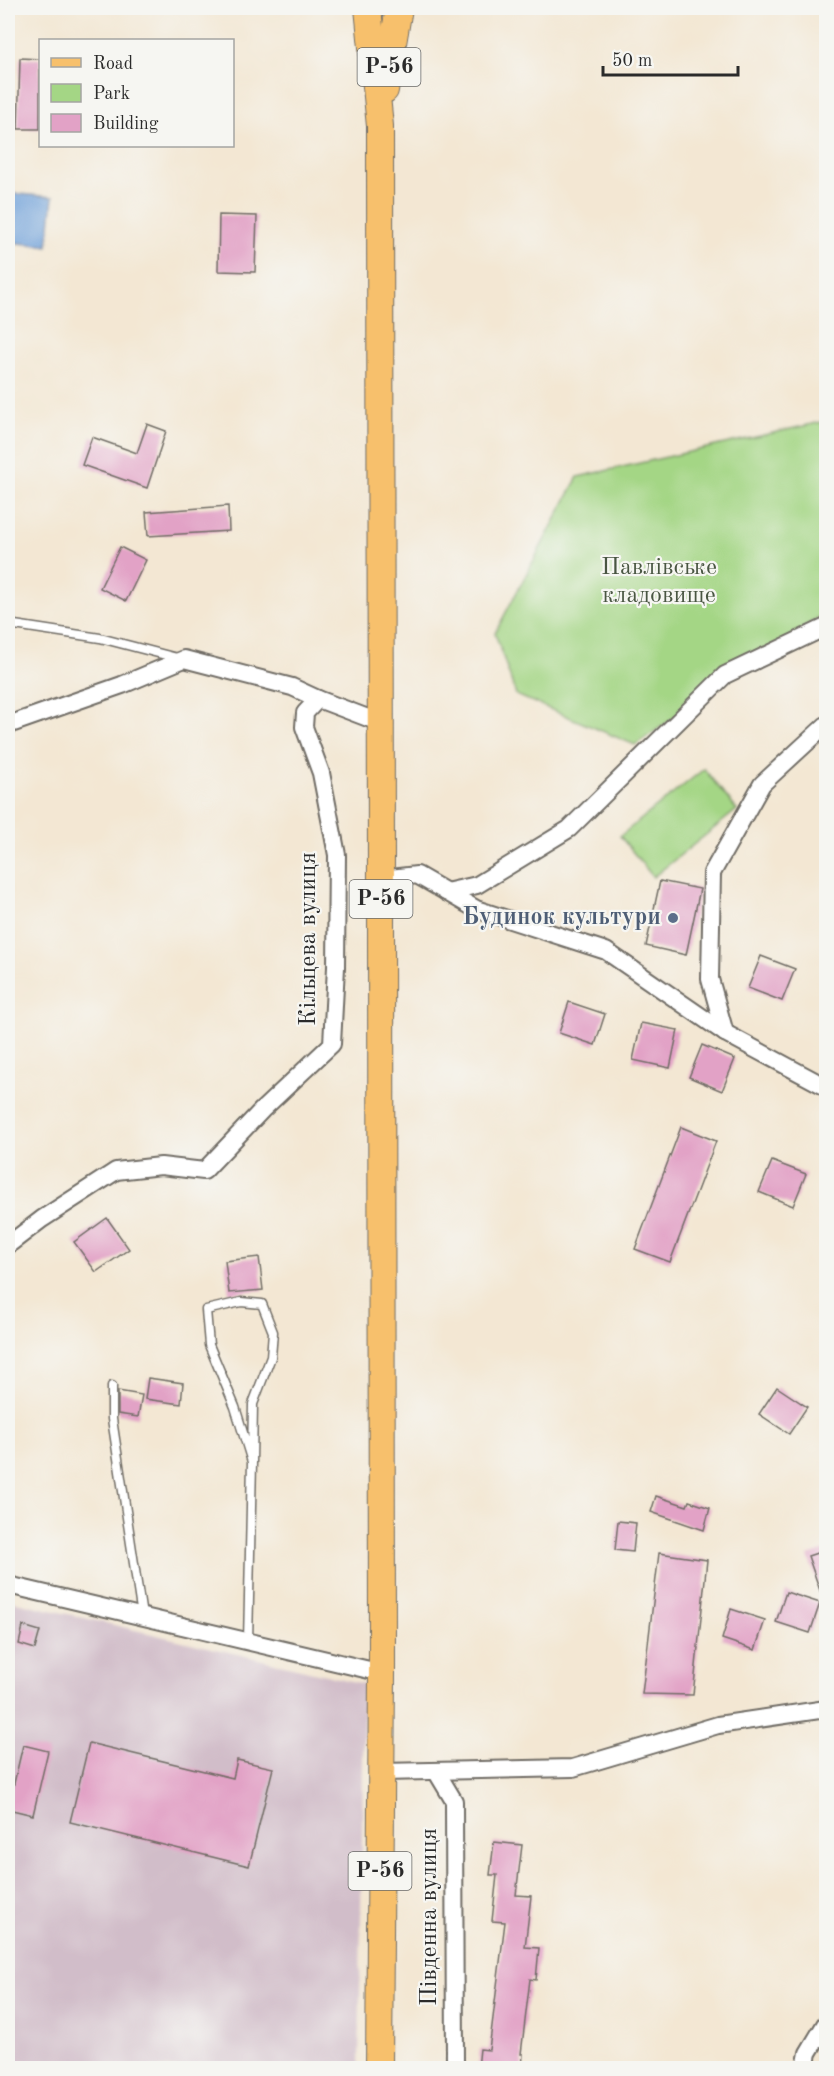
<svg xmlns="http://www.w3.org/2000/svg" width="834" height="2076" font-family="'Old Standard TT',serif">
<style>
.industrial{fill:#d1bdc9}
.green{fill:#a4d685;stroke:#688058;stroke-width:1.5}
.water{fill:#6fa0d9;stroke:#4d6682;stroke-width:1.5}
.building{fill:#e2a2c6}
.lines{fill:none;stroke-linecap:round;stroke-linejoin:round}
.service-casing{stroke:#716d66;stroke-width:11}
.minor-casing{stroke:#716d66;stroke-width:20}
.primary-casing{stroke:#716d66;stroke-width:28}
.service{stroke:#fff;stroke-width:8}
.minor{stroke:#fff;stroke-width:16}
.primary{stroke:#f7c06c;stroke-width:26}
.service-dot{fill:#5c6f8a;stroke:#f6f6f2;stroke-width:2}
.labels{text-anchor:middle;dominant-baseline:central;stroke-width:4.5;stroke-linejoin:round;paint-order:stroke}
.shield{fill:#f6f6f2;stroke:#686867;stroke-width:1.5}
.shield-label{font-size:22px;font-weight:bold;fill:#2b2b2b}
.park-label{font-size:24px;fill:#495642;stroke:#f6f6f2}
.service-label{font-size:24px;font-weight:bold;fill:#4e5e75;stroke:#f6f6f2;text-anchor:end}
.street-label{font-size:24px;fill:#2b2b2b;stroke:#f6f6f2}
</style>
<rect width="100%" height="100%" fill="#f6f6f2"/>
<filter id="ink" filterUnits="userSpaceOnUse"><feTurbulence type="fractalNoise" baseFrequency=".0167" numOctaves="2"/><feDisplacementMap in="SourceGraphic" scale="12" xChannelSelector="R" yChannelSelector="G"/><feConvolveMatrix kernelMatrix="1 2 1 2 8 2 1 2 1" color-interpolation-filters="sRGB"/></filter>
<filter id="wash" filterUnits="userSpaceOnUse"><feTurbulence type="fractalNoise" baseFrequency=".008" numOctaves="4" result="noise"/><feDisplacementMap in="SourceGraphic" scale="24" xChannelSelector="R" yChannelSelector="G"/><feGaussianBlur stdDeviation="1.35" result="paint"/><feColorMatrix in="noise" values="0 0 0 0 0 0 0 0 0 0 0 0 0 0 0 0 0 1.4 0 .05"/><feComposite in="paint" operator="in"/></filter>
<g filter="url(#wash)">
<rect width="100%" height="100%" fill="#f3e7d3"/>
<!-- industrial -->
<path class="industrial" d="M 8,1600 L 364,1684 L 359,2068 L 8,2068 Z"/>
<!-- green -->
<g class="green">
<path d="M 826,421 L 826,612 L 635,745 L 516,695 L 495,633 L 578,477 Z"/>
<path d="M 704,769 L 737,810 L 653,877 L 620,836 Z"/>
</g>
<!-- water -->
<path class="water" d="M 8,193 L 53,197 L 48,246 L 8,242 Z"/>
<g id="blocks">
<!-- building -->
<g class="building">
<path d="M 20,58 L 40,59 L 40,129 L 18,129 Z"/>
<path d="M 219,215 L 257,216 L 255,272 L 218,271 Z"/>
<path d="M 147,424 L 166,431 L 147,488 L 82,465 L 92,437 L 137,453 Z"/>
<path d="M 228,506 L 229,531 L 148,536 L 146,512 Z"/>
<path d="M 120,547 L 146,560 L 126,601 L 100,588 Z"/>
<path d="M 660,881 L 700,889 L 686,955 L 646,946 Z"/>
<path d="M 761,956 L 795,969 L 782,1001 L 748,988 Z"/>
<path d="M 569,1002 L 605,1014 L 595,1045 L 559,1033 Z"/>
<path d="M 641,1023 L 678,1030 L 670,1068 L 633,1060 Z"/>
<path d="M 702,1045 L 735,1059 L 722,1091 L 689,1077 Z"/>
<path d="M 681,1127 L 716,1141 L 670,1262 L 635,1249 Z"/>
<path d="M 772,1161 L 806,1174 L 793,1206 L 759,1192 Z"/>
<path d="M 107,1218 L 129,1249 L 96,1272 L 74,1242 Z"/>
<path d="M 259,1257 L 263,1290 L 229,1293 L 225,1261 Z"/>
<path d="M 148,1378 L 183,1383 L 181,1404 L 145,1399 Z"/>
<path d="M 777,1387 L 807,1407 L 789,1434 L 759,1414 Z"/>
<path d="M 118,1391 L 142,1395 L 138,1417 L 118,1414 Z"/>
<path d="M 656,1496 L 687,1506 L 689,1501 L 710,1508 L 704,1530 L 651,1512 Z"/>
<path d="M 618,1521 L 636,1523 L 633,1552 L 615,1550 Z"/>
<path d="M 826,1550 L 826,1602 L 824,1602 L 808,1556 Z"/>
<path d="M 659,1553 L 707,1560 L 693,1695 L 642,1694 Z"/>
<path d="M 786,1592 L 820,1603 L 810,1633 L 776,1622 Z"/>
<path d="M 731,1609 L 765,1620 L 755,1650 L 722,1639 Z"/>
<path d="M 23,1626 L 40,1631 L 35,1649 L 19,1644 Z"/>
<path d="M 89,1743 L 233,1778 L 237,1760 L 273,1768 L 249,1866 L 70,1822 Z"/>
<path d="M 23,1745 L 48,1751 L 33,1815 L 8,1809 Z"/>
<path d="M 494,1842 L 522,1845 L 516,1895 L 531,1896 L 525,1947 L 539,1948 L 536,1980 L 530,1979 L 521,2054 L 523,2054 L 522,2068 L 478,2068 L 480,2049 L 489,2050 L 505,1922 L 492,1921 L 497,1875 L 490,1875 Z"/>
</g>
</g>
</g>
<g filter="url(#ink)">
<use href="#blocks" fill-opacity="0" stroke="#716d66" stroke-width="1.5"/>
<g class="lines">
<!-- service casing -->
<g class="service-casing">
<g id="service">
<path d="M 8,624 L 100,638 L 181,659"/>
<path d="M 112,1386 L 112,1419 L 142,1616"/>
<path d="M 248,1642 L 252,1462 L 235,1407 L 209,1345 L 206,1310 L 241,1302 L 262,1304 L 273,1332 L 271,1357 L 253,1404 L 252,1462"/>
</g>
</g>
<!-- minor casing -->
<g class="minor-casing">
<g id="minor">
<path d="M 318,699 L 381,723"/>
<path d="M 8,725 L 122,685 L 184,659 L 292,687 L 318,699 L 305,713 L 304,727 L 321,773 L 337,855 L 336,967 L 332,1044 L 262,1110 L 204,1171 L 161,1166 L 116,1171 L 42,1219 L 8,1245"/>
<path d="M 381,879 L 417,875 L 476,909 L 606,951 L 725,1033 L 826,1087"/>
<path d="M 446,892 L 477,885 L 569,829 L 725,675 L 826,627"/>
<path d="M 725,1033 L 710,979 L 712,873 L 762,784 L 826,725"/>
<path d="M 8,1585 L 382,1673"/>
<path d="M 436,1771 L 454,1801 L 455,2068"/>
<path d="M 381,1772 L 573,1768 L 718,1725 L 826,1709"/>
<path d="M 805,2068 L 808,2053 L 826,2023"/>
</g>
</g>
<!-- primary casing -->
<g class="primary-casing">
<g id="primary">
<path d="M 368,8 L 380,126 L 382,1673 L 379,2068"/>
<path d="M 385,90 L 399,8"/>
</g>
</g>
<!-- service -->
<use href="#service" class="service"/>
<!-- minor -->
<use href="#minor" class="minor"/>
<!-- primary -->
<use href="#primary" class="primary"/>
</g>
</g>
<!-- markers -->
<circle class="service-dot" cx="673" cy="918" r="6"/>
<g class="labels">
<!-- shield labels -->
<g class="shield">
<rect x="357.5" y="48" width="63" height="38" rx="4.5"/>
<rect x="349.5" y="880" width="63" height="38" rx="4.5"/>
<rect x="348.5" y="1852" width="63" height="38" rx="4.5"/>
</g>
<g class="shield-label">
<text x="389" y="67">Р-56</text>
<text x="381" y="899">Р-56</text>
<text x="380" y="1871">Р-56</text>
</g>
<!-- park labels -->
<g class="park-label">
<text x="659" y="568">Павлівське<tspan x="659" dy="28">кладовище</tspan></text>
</g>
<!-- service labels -->
<g class="service-label">
<text x="661" y="918">Будинок культури</text>
</g>
<!-- street labels -->
<g class="street-label">
<text transform="translate(309 939) rotate(-90)">Кільцева вулиця</text>
<text transform="translate(430 1917) rotate(-90)">Південна вулиця</text>
</g>
</g>
<!-- margin -->
<rect width="834" height="2076" fill="none" stroke="#f6f6f2" stroke-width="30"/>
<!-- legend -->
<rect x="39" y="39" width="195" height="108" fill="#f6f6f2" stroke="#a5a5a2" stroke-width="1.5"/>
<rect x="51" y="58" width="30" height="9" fill="#f7c06c" stroke="#a5a5a2" stroke-width="1.5"/>
<text x="93" y="69" font-size="18" fill="#2b2b2b">Road</text>
<rect x="51" y="84" width="30" height="18" fill="#a4d685" stroke="#a5a5a2" stroke-width="1.5"/>
<text x="93" y="99" font-size="18" fill="#2b2b2b">Park</text>
<rect x="51" y="114" width="30" height="18" fill="#e2a2c6" stroke="#a5a5a2" stroke-width="1.5"/>
<text x="93" y="129" font-size="18" fill="#2b2b2b">Building</text>
<!-- scale -->
<path d="M603 66v9h135v-9" fill="none" stroke="#2b2b2b" stroke-width="3"/>
<text x="612" y="66" font-size="18" fill="#2b2b2b" stroke="#f6f6f2" stroke-width="4.5" paint-order="stroke">50 m</text>
</svg>
